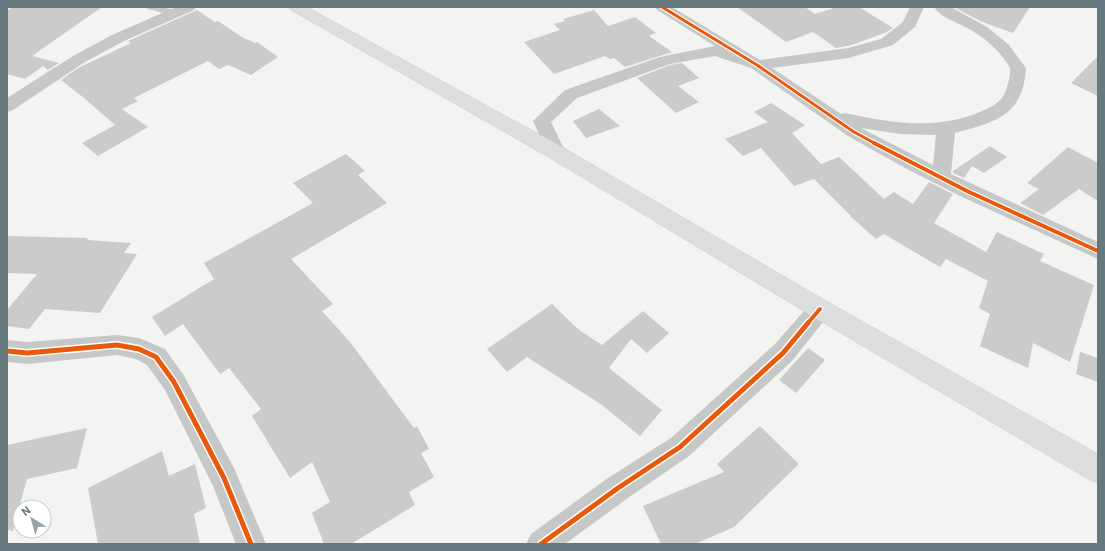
<svg xmlns="http://www.w3.org/2000/svg" width="1105" height="551" font-family="Roboto,sans-serif">
<style>
.building{fill:#cacbcb}
.lines{fill:none;stroke-linecap:round;stroke-linejoin:round}
.primary-casing{stroke:#cfd0d0;stroke-width:1}
.service{fill:#c6c8c8;fill-rule:evenodd}
.minor{fill:#c6c8c8;fill-rule:evenodd}
.primary{fill:#dcddde;fill-rule:evenodd}
.cycleway-far2-casing{stroke:#fff;stroke-width:5}
.cycleway-far1-casing{stroke:#fff;stroke-width:6}
.cycleway-casing{stroke:#fff;stroke-width:8}
.cycleway-far2{stroke:#e8590c;stroke-width:3}
.cycleway-far1{stroke:#e8590c;stroke-width:4}
.cycleway{stroke:#e8590c;stroke-width:5}
</style>
<rect width="100%" height="100%" fill="#f3f3f2"/>
<!-- building -->
<g class="building">
<path d="M 13,7 L 102,7 L 32,56 L 59,63 L 48,70 L 43,66 L 25,79 L 7,74 L 7,11 Z"/>
<path d="M 737,7 L 805,7 L 815,14 L 837,7 L 859,7 L 893,28 L 887,32 L 852,45 L 836,48 L 813,32 L 786,42 Z"/>
<path d="M 954,7 L 1030,7 L 1013,33 L 980,21 Z"/>
<path d="M 197,10 L 215,22 L 218,21 L 242,37 L 255,43 L 257,42 L 278,57 L 251,75 L 228,65 L 219,69 L 208,61 L 134,98 L 138,101 L 122,109 L 148,127 L 98,156 L 82,143 L 115,125 L 84,98 L 61,80 L 78,68 L 131,43 L 128,41 Z"/>
<path d="M 594,10 L 608,26 L 635,17 L 656,33 L 649,36 L 672,52 L 625,67 L 614,58 L 610,59 L 605,56 L 554,74 L 524,42 L 560,30 L 554,24 L 565,21 L 563,19 Z"/>
<path d="M 1098,56 L 1098,96 L 1071,83 Z"/>
<path d="M 682,63 L 699,78 L 678,86 L 699,102 L 676,113 L 637,78 L 670,65 Z"/>
<path d="M 771,103 L 805,125 L 792,133 L 821,164 L 839,157 L 884,199 L 894,192 L 913,204 L 929,182 L 953,194 L 934,223 L 986,252 L 997,232 L 1044,254 L 1040,261 L 1094,285 L 1070,362 L 1033,343 L 1028,368 L 980,346 L 990,314 L 979,308 L 988,281 L 946,259 L 940,267 L 884,234 L 876,239 L 850,216 L 851,216 L 814,179 L 794,186 L 761,148 L 743,156 L 725,139 L 768,122 L 754,112 Z"/>
<path d="M 599,109 L 620,126 L 586,138 L 573,121 Z"/>
<path d="M 990,146 L 1007,157 L 984,173 L 972,166 L 964,178 L 953,173 L 953,171 Z"/>
<path d="M 1068,147 L 1098,163 L 1098,201 L 1079,189 L 1043,215 L 1020,203 L 1039,189 L 1027,183 Z"/>
<path d="M 346,154 L 365,171 L 358,175 L 387,203 L 291,259 L 333,304 L 322,311 L 350,342 L 414,428 L 417,426 L 429,449 L 421,453 L 434,477 L 409,492 L 415,505 L 351,544 L 324,544 L 312,513 L 330,502 L 312,462 L 290,478 L 252,416 L 261,409 L 229,368 L 220,374 L 183,324 L 165,336 L 152,317 L 214,279 L 204,263 L 313,203 L 293,183 Z"/>
<path d="M 7,236 L 88,238 L 87,240 L 131,243 L 124,253 L 137,254 L 100,313 L 45,309 L 29,329 L 7,326 L 7,310 L 37,274 L 7,273 Z"/>
<path d="M 552,304 L 579,330 L 602,345 L 643,311 L 669,333 L 647,353 L 631,339 L 609,368 L 662,410 L 640,436 L 602,405 L 527,357 L 507,372 L 487,349 Z"/>
<path d="M 808,348 L 825,360 L 796,393 L 779,380 Z"/>
<path d="M 1080,352 L 1098,358 L 1098,382 L 1076,374 Z"/>
<path d="M 760,426 L 799,464 L 734,527 L 695,544 L 661,544 L 643,506 L 724,472 L 717,464 Z"/>
<path d="M 87,428 L 77,468 L 27,479 L 13,531 L 7,530 L 7,445 Z"/>
<path d="M 162,451 L 169,476 L 195,464 L 206,508 L 194,514 L 200,544 L 98,544 L 88,488 Z"/>
</g>
<g class="lines">
<!-- primary casing -->
<g class="primary-casing">
<path id="primary" d="M 289,7 L 307,7 L 564,148 L 828,302 L 1098,454 L 1098,483 L 1088,479 L 812,316 L 550,158 L 291,10 Z"/>
</g>
<!-- service -->
<path class="service" d="M 146,7 L 162,7 L 178,11 L 180,13 L 175,16 L 148,9 Z"/>
<!-- minor -->
<g class="minor">
<path d="M 176,7 L 196,7 L 194,10 L 124,41 L 85,62 L 13,110 L 7,112 L 7,98 L 73,56 L 112,35 Z"/>
<path d="M 655,7 L 672,7 L 760,60 L 848,48 L 881,39 L 903,22 L 910,7 L 924,7 L 915,27 L 893,45 L 849,58 L 772,68 L 841,114 L 845,113 C 892,123 936,131 982,111 C 993,106 1001,103 1006,90 C 1008,84 1012,72 1009,66 C 999,50 983,36 967,28 C 956,22 940,17 934,7 L 951,7 L 987,27 L 1008,44 L 1026,68 C 1023,116 996,122 955,133 L 951,174 L 1098,242 L 1098,259 L 960,196 L 905,168 L 848,136 L 751,68 L 715,56 L 670,64 L 577,98 L 551,122 L 566,153 L 564,158 L 557,159 L 550,158 L 533,121 L 565,90 L 660,57 L 715,46 L 657,10 ZM 861,128 L 900,134 L 936,135 L 933,165 Z"/>
<path d="M 820,299 L 828,302 L 831,309 L 828,316 L 792,361 L 689,456 L 628,498 L 565,544 L 526,544 L 531,534 L 608,478 L 671,438 L 774,345 L 812,302 Z"/>
<path d="M 117,335 L 139,338 L 165,349 L 183,374 L 234,468 L 266,544 L 236,544 L 213,486 L 165,390 L 147,365 L 136,359 L 117,355 L 27,364 L 7,362 L 7,340 L 27,342 Z"/>
</g>
<!-- primary -->
<use href="#primary" class="primary"/>
<!-- cycleway-far2 casing -->
<g class="cycleway-far2-casing">
<path id="cycleway-far2" d="M 662,7 L 757,65 L 854,132 L 876,144"/>
</g>
<!-- cycleway-far1 casing -->
<g class="cycleway-far1-casing">
<g id="cycleway-far1">
<path d="M 874,143 L 967,191 L 1098,251"/>
<path d="M 807,324 L 820,309"/>
</g>
</g>
<!-- cycleway casing -->
<g class="cycleway-casing">
<g id="cycleway">
<path d="M 7,351 L 27,353 L 117,345 L 139,349 L 156,357 L 174,382 L 224,478 L 251,544"/>
<path d="M 541,544 L 618,488 L 680,447 L 783,353 L 808,323"/>
</g>
</g>
<!-- cycleway-far2 -->
<use href="#cycleway-far2" class="cycleway-far2"/>
<!-- cycleway-far1 -->
<use href="#cycleway-far1" class="cycleway-far1"/>
<!-- cycleway -->
<use href="#cycleway" class="cycleway"/>
</g>
<!-- border -->
<rect width="1105" height="551" fill="none" stroke="#66797f" stroke-width="16"/>
<!-- north arrow -->
<g transform="translate(32 519) rotate(323)"><circle r="19" fill="#ffffff" stroke="#c2c9cc"/>
<path d="M0-3L7 15L0 10L-7 15Z" fill="#97a4a7"/>
<text y="-6" font-size="11" font-weight="bold" text-anchor="middle" fill="#66797f">N</text>
</g>
</svg>
